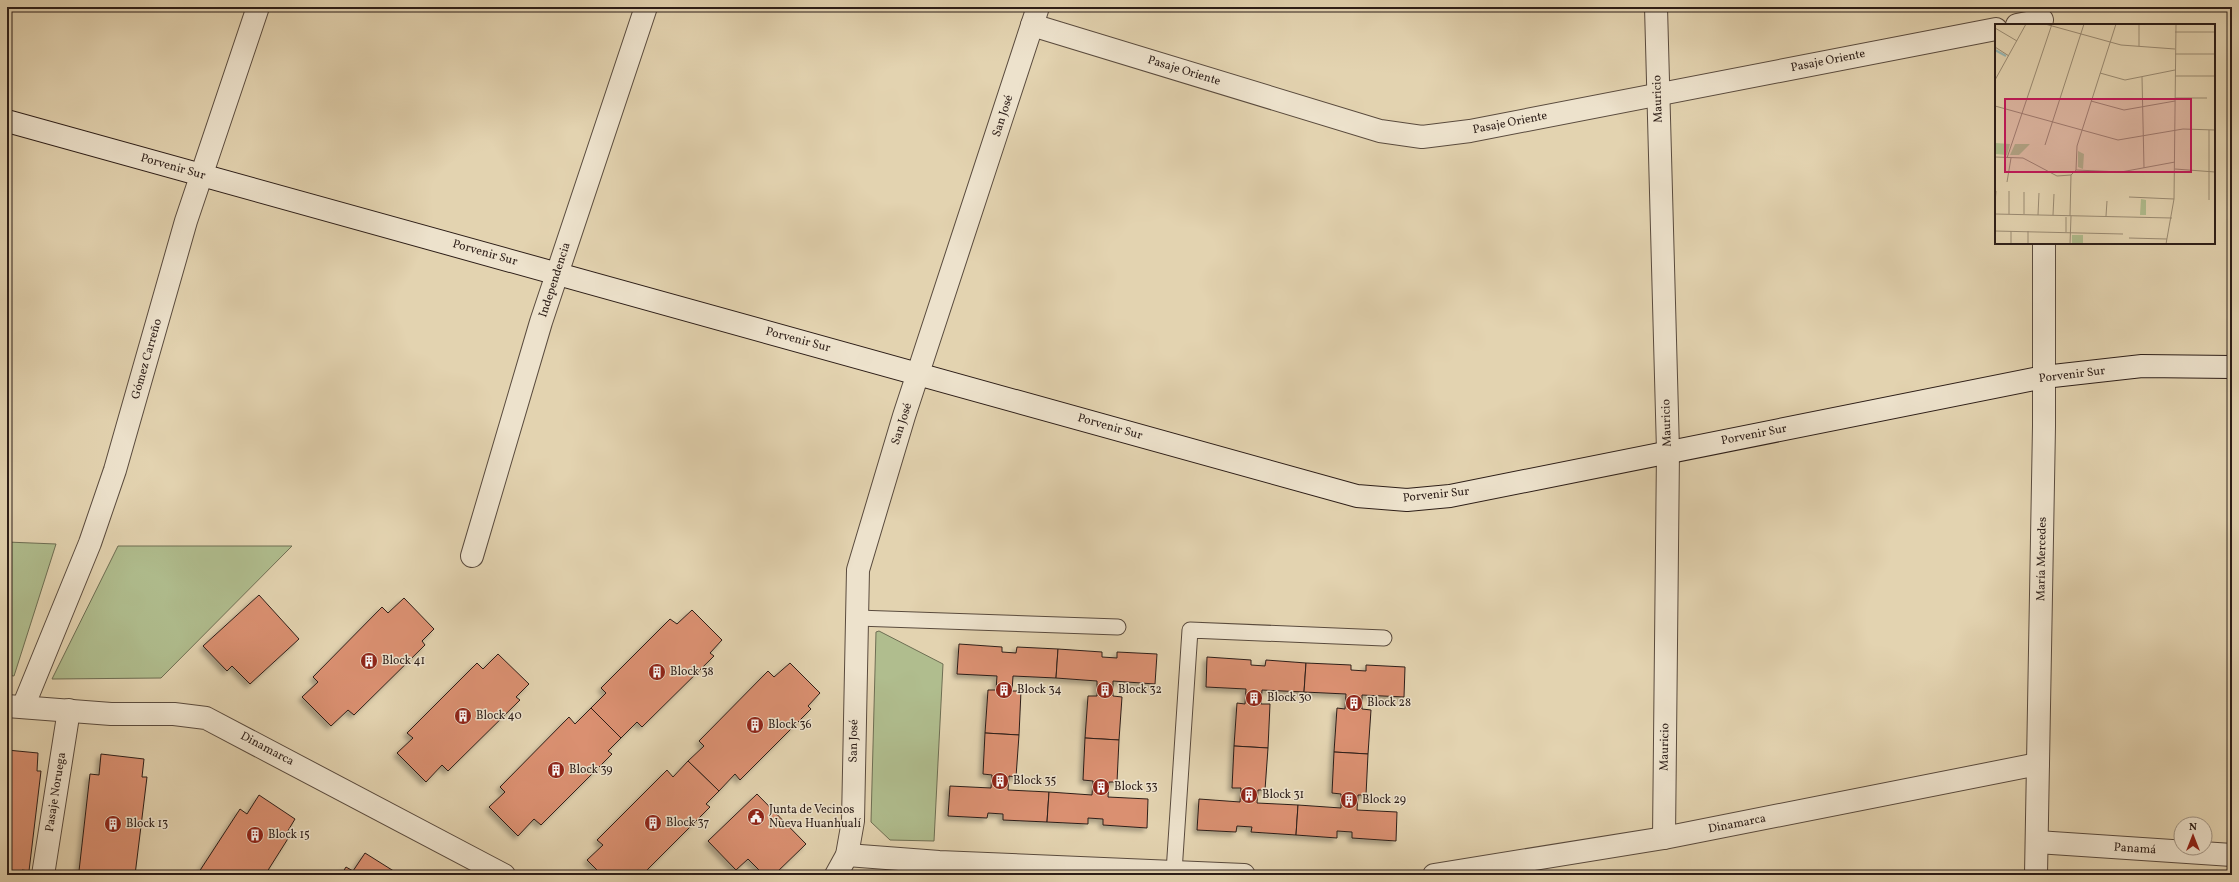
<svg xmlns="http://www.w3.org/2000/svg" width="2239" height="882" font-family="Vollkorn,serif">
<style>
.green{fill:#b0bd8e;stroke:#6e6e53}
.building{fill:#da9071;stroke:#2d1e18;filter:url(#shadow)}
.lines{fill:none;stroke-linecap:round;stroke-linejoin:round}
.service-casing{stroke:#5a4b3e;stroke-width:17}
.minor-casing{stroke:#5a4b3e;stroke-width:24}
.secondary-casing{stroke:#2d1e18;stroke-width:24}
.service{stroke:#ede2cc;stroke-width:15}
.minor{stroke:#ede2cc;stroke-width:22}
.secondary{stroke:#ede2cc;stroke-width:22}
.labels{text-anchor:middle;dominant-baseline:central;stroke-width:3;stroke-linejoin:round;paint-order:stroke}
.street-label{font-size:12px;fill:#2d1e18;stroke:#ede2cc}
.poi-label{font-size:12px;fill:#2d1e18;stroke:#ede2cc;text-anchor:start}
.inset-river{fill:none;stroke:#97b6b3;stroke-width:2}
.inset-road{fill:none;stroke:#9a8b73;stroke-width:1}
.view{fill:#c2185b;fill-opacity:0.15;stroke:#c2185b;stroke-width:2}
.inset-edge{fill:none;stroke:#2d1e18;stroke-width:2}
</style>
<defs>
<filter id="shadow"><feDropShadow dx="-3.5" dy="3.5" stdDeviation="2" flood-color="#0004"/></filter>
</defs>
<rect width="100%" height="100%" fill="#e3d3b0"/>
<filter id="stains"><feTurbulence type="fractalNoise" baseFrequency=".005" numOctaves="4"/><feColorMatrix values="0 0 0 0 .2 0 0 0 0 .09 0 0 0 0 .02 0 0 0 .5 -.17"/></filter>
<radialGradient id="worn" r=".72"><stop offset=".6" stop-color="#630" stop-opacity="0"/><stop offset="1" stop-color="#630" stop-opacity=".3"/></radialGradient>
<!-- green -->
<g class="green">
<path d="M 7,542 L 56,544 L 14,676 L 7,675 Z"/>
<path d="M 118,546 L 292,546 L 161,678 L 52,679 Z"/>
<path d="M 879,631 L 943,664 L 934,841 L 890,840 L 871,822 L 876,632 Z"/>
</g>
<!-- building -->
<g class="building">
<path d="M 259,595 L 299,639 L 250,684 L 232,666 L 227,671 L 203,646 Z"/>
<path d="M 404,598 L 434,629 L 422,641 L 425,645 L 354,715 L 348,710 L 331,726 L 302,697 L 318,682 L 313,677 L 382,607 L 388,613 Z"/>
<path d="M 692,610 L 722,640 L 710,653 L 714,656 L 642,727 L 637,722 L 621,738 L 591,708 L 606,693 L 601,688 L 670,619 L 677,624 Z"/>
<path d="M 959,644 L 1002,647 L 1002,652 L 1016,653 L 1017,647 L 1058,649 L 1056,678 L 1013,676 L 1012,691 L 1021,691 L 1019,735 L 985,733 L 988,690 L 996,690 L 997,676 L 957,674 Z"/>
<path d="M 1058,649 L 1102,652 L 1102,657 L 1117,658 L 1117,652 L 1157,654 L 1155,684 L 1113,681 L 1113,696 L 1122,697 L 1119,740 L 1085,738 L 1088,696 L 1097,696 L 1097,681 L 1056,678 Z"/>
<path d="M 498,654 L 529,684 L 516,697 L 520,700 L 448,771 L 442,765 L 426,782 L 397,753 L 413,738 L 407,733 L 477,663 L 483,669 Z"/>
<path d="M 1207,657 L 1251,660 L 1251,665 L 1265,666 L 1266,660 L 1306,663 L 1304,692 L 1262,690 L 1261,704 L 1270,704 L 1268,748 L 1234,746 L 1237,703 L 1245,704 L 1246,689 L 1206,687 Z"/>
<path d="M 790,663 L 820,693 L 808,706 L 811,709 L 740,780 L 735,774 L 719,791 L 688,761 L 704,746 L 699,741 L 768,671 L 774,677 Z"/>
<path d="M 1306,663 L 1351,665 L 1351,670 L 1366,671 L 1366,665 L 1405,667 L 1404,697 L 1362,695 L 1362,709 L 1371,710 L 1368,754 L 1334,752 L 1337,708 L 1345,709 L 1346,694 L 1304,692 Z"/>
<path d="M 591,708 L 621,738 L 608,751 L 612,754 L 541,825 L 534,819 L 518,836 L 489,807 L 505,792 L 500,787 L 569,717 L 575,724 Z"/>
<path d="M 985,733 L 1019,735 L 1016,777 L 1009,776 L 1008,790 L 1049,792 L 1047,822 L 1003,820 L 1003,814 L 988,813 L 987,818 L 948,816 L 950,786 L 991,788 L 992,775 L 983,774 Z"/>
<path d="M 1085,738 L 1119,740 L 1117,782 L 1109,782 L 1108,797 L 1148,799 L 1147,828 L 1103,825 L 1103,819 L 1088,818 L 1088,824 L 1047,822 L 1049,792 L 1092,795 L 1093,781 L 1083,780 Z"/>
<path d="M 1234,746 L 1268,748 L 1265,790 L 1258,790 L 1257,803 L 1298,805 L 1296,835 L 1251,832 L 1252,827 L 1237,826 L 1236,832 L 1197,830 L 1199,799 L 1240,802 L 1241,788 L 1232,788 Z"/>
<path d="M 7,750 L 38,753 L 37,771 L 41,771 L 29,871 L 22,870 L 21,875 L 7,875 Z"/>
<path d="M 1334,752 L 1368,754 L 1366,795 L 1358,795 L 1357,810 L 1397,812 L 1396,841 L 1352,838 L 1352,832 L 1337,831 L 1337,838 L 1296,835 L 1298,805 L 1341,808 L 1341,794 L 1332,793 Z"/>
<path d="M 101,754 L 144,759 L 142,777 L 147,777 L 135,875 L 85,875 L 86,872 L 79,871 L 90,774 L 99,775 Z"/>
<path d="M 688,761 L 719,791 L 706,804 L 710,807 L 642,875 L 636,875 L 632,872 L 629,875 L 602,875 L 587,860 L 603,845 L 597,840 L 667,770 L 673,777 Z"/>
<path d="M 757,794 L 806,844 L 774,875 L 764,875 L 748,859 L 736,870 L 708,841 Z"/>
<path d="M 259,795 L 295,819 L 286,834 L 289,837 L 265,875 L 197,875 L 240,809 L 247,814 Z"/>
<path d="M 365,853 L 400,875 L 341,875 L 346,867 L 353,871 Z"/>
</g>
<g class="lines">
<!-- service casing -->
<g class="service-casing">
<g id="service">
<path d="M 857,618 L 1118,627"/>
<path d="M 1174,872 L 1190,630 L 1384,638"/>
</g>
</g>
<!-- minor casing -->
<g class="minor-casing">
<g id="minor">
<path d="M 1656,7 L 1668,451 L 1664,838"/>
<path d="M 1032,25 L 1380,131 L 1422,137 L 1470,131 L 1996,29"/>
<path d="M 2017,25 L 2042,20"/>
<path d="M 472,556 L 541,322 L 646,7"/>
<path d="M 7,706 L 111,714 L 174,714 L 206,718 L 504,875"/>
<path d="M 23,707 L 90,543 L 115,470 L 186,221 L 258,7"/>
<path d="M 2037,842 L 2232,855"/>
<path d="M 847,855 L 939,862 L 1244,875"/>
<path d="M 43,875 L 69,710"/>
<path d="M 836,875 L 847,855 L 853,821 L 858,570 L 904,416 L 1038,7"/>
<path d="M 1434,875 L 1664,838 L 2038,764"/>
<path d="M 2036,875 L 2044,426 L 2044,243"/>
</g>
</g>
<!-- secondary casing -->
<g class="secondary-casing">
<path id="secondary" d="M 7,121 L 1357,496 L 1407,500 L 1450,496 L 2044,377 L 2142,366 L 2232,367"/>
</g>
<!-- service -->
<use href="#service" class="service"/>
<!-- minor -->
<use href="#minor" class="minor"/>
<!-- secondary -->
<use href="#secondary" class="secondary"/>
</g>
<!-- icons -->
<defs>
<g id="building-disc" transform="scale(0.9)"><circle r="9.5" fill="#8f2418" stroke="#ede2cc"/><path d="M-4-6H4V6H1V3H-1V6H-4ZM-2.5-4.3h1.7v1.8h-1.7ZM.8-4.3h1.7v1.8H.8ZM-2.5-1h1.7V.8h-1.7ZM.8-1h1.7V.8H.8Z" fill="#fff"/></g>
<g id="civic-disc" transform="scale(0.9)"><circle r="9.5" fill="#8f2418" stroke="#ede2cc"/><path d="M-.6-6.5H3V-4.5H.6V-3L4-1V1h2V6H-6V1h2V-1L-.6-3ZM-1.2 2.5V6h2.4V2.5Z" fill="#fff"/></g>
</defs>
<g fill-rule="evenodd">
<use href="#building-disc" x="369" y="661"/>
<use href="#building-disc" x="657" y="672"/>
<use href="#building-disc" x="1004" y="690"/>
<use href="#building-disc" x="1105" y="690"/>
<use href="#building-disc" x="1254" y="698"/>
<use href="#building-disc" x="1354" y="703"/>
<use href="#building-disc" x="463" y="716"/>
<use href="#building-disc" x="755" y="725"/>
<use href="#building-disc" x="556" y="770"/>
<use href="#building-disc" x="1000" y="781"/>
<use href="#building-disc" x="1101" y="787"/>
<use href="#building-disc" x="1249" y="795"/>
<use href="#building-disc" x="1349" y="800"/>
<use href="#civic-disc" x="756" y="817"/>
<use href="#building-disc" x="653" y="823"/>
<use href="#building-disc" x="113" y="824"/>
<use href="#building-disc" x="255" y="835"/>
</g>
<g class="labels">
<!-- street labels -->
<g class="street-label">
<text transform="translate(1828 61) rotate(-11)">Pasaje Oriente</text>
<text transform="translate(1184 71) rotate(17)">Pasaje Oriente</text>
<text transform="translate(1658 99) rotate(-92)">Mauricio</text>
<text transform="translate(1003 116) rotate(-72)">San José</text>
<text transform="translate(1510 123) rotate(-11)">Pasaje Oriente</text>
<text transform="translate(173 167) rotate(16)">Porvenir Sur</text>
<text transform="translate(485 253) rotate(16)">Porvenir Sur</text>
<text transform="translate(555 280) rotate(-72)">Independencia</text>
<text transform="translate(798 340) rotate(15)">Porvenir Sur</text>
<text transform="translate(147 359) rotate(-74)">Gómez Carreño</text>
<text transform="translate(2072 375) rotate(-7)">Porvenir Sur</text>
<text transform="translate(1667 423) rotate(-92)">Mauricio</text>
<text transform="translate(902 424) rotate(-72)">San José</text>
<text transform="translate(1110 427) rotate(16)">Porvenir Sur</text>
<text transform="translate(1754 435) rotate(-11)">Porvenir Sur</text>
<text transform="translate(1436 495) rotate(-6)">Porvenir Sur</text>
<text transform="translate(2042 559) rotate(-89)">María Mercedes</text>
<text transform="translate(854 741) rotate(-89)">San José</text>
<text transform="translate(1665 747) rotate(-89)">Mauricio</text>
<text transform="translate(267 749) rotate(28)">Dinamarca</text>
<text transform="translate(56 792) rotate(-81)">Pasaje Noruega</text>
<text transform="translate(1737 824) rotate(-11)">Dinamarca</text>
<text transform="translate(2135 849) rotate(4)">Panamá</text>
</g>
<!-- poi labels -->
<g class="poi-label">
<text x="382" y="661">Block 41</text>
<text x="670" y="672">Block 38</text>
<text x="1017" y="690">Block 34</text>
<text x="1118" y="690">Block 32</text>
<text x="1267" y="698">Block 30</text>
<text x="1367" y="703">Block 28</text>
<text x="476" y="716">Block 40</text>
<text x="768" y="725">Block 36</text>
<text x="569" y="770">Block 39</text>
<text x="1013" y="781">Block 35</text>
<text x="1114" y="787">Block 33</text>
<text x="1262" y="795">Block 31</text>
<text x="1362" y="800">Block 29</text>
<text x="769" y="810">Junta de Vecinos<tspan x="769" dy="14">Nueva Huanhualí</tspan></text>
<text x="666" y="823">Block 37</text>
<text x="126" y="824">Block 13</text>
<text x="268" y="835">Block 15</text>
</g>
</g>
<!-- overview -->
<g transform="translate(1995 24)">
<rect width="220" height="220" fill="#e3d3b0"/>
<path d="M 0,119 L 15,120 L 12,131 L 0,130 ZM 20,120 L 35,120 L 24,131 L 15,131 ZM 83,127 L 89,130 L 88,145 L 83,143 ZM 146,175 L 151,176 L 151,191 L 145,191 ZM 77,211 L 88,211 L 88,220 L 77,220 Z" fill="#b0bd8e"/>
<path class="inset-river" d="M 0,26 L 11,32"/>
<path class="inset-road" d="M 50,0 L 126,21 L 180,25M 144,0 L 144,22M 0,4 L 22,17M 180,8 L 220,8M 0,23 L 14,32M 180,30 L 220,30M 105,49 L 130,56 L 180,46M 180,52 L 220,52M 147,53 L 149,144M 0,56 L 31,0M 180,74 L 212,74M 96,77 L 129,86 L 180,77M 0,82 L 123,116 L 188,105 L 220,106M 214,106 L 214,176M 50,121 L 89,0M 0,133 L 28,134 L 62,152 L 76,151 L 81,146M 12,134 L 57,0M 180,145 L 220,148M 81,146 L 82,122 L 121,0M 81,146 L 126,148 L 180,138M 12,158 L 16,134M 134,173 L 179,175M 0,179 L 1,167M 0,190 L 177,194M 14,190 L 14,167M 29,190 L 29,168M 43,191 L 44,169M 58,191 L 59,170M 75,192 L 76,151M 111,192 L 112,177M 0,207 L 128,210M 71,208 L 71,193M 134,214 L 172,215M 16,220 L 16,207M 33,220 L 33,207M 75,220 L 76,192M 171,220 L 179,175 L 181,0"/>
<path class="view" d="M 10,75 L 196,75 L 196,148 L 10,148 Z"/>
<rect width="220" height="220" class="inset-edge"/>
</g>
<!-- margin -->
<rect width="2239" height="882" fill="none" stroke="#e3d3b0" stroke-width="24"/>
<rect x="8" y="8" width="2223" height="866" fill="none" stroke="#2d1e18" stroke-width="2"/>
<rect x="12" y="12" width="2215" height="858" fill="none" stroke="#2d1e18"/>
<!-- north arrow -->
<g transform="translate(2193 836)"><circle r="19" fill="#ede2cc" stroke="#a09484"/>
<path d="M0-3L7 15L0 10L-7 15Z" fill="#8f2418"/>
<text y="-6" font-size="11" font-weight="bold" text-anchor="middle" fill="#2d1e18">N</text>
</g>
<rect width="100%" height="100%" filter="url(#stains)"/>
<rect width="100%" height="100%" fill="url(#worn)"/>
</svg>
